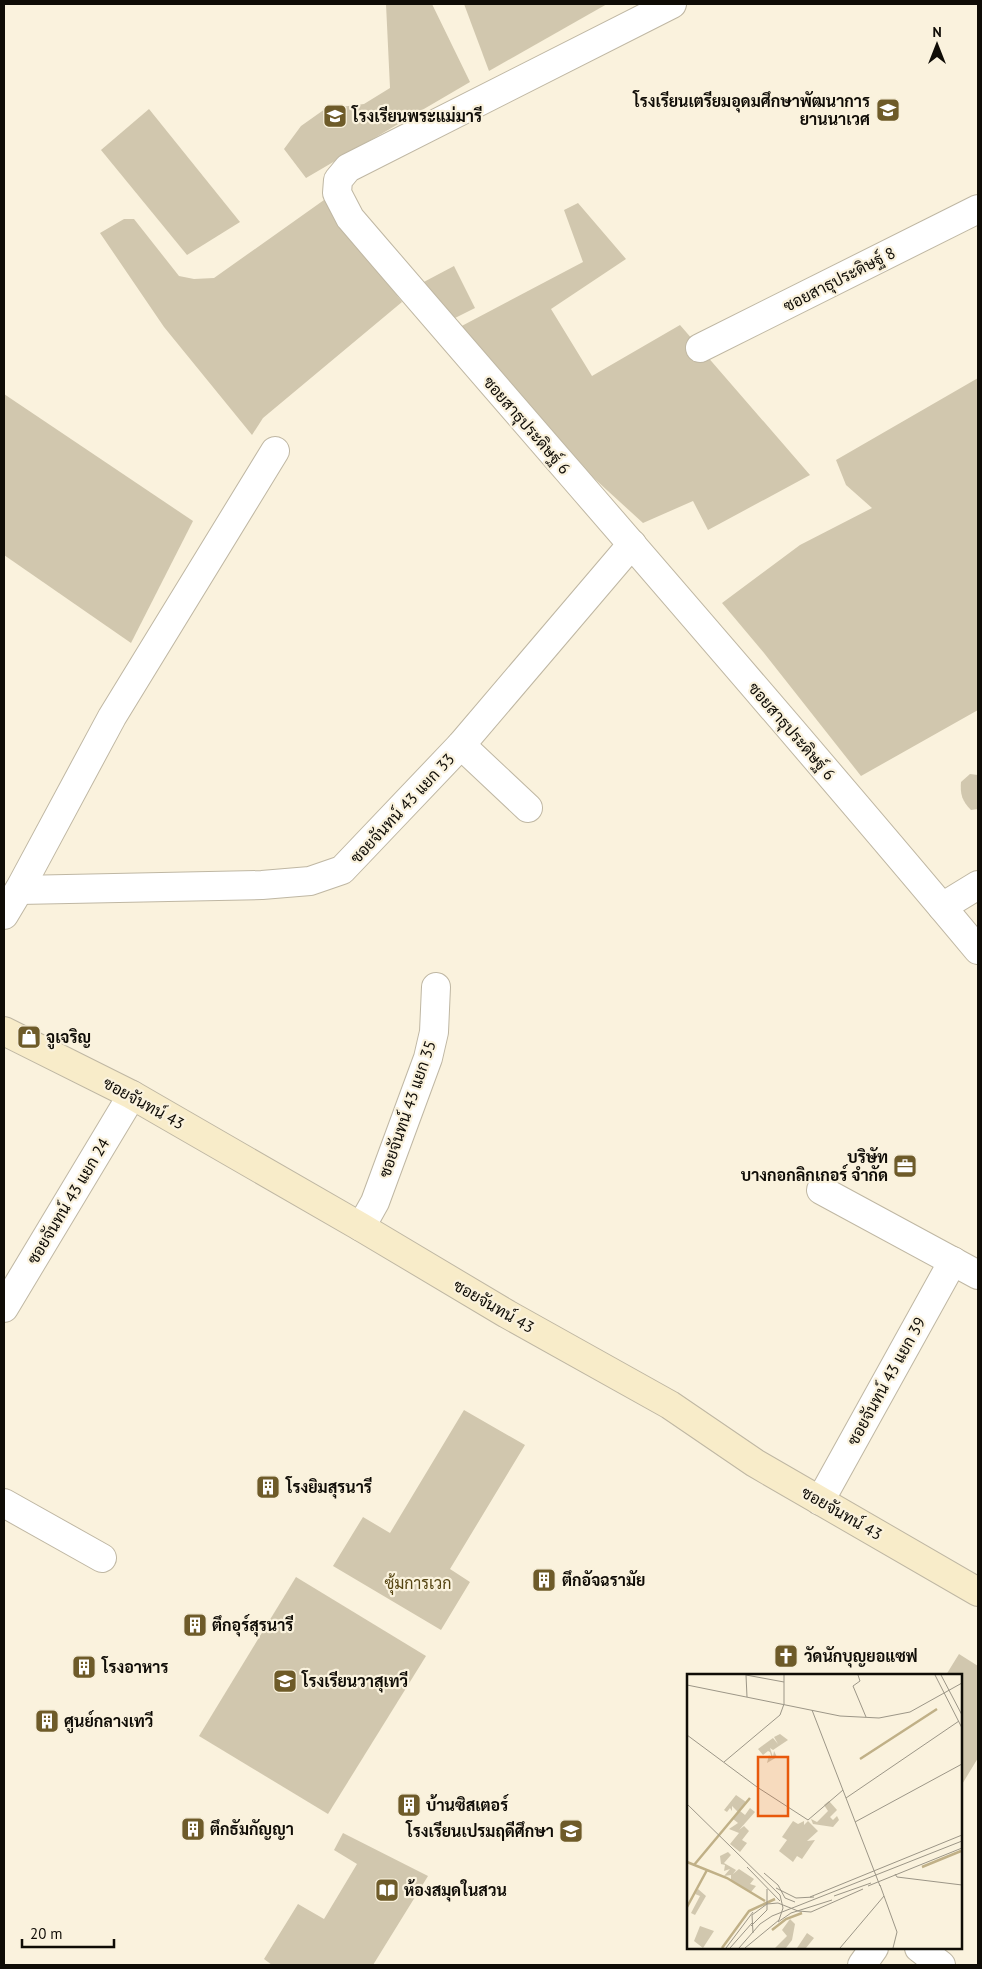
<svg xmlns="http://www.w3.org/2000/svg" width="982" height="1969" font-family="'PT Sans',Sarabun,sans-serif">
<style>
.green{fill:#d1c7ae}
.lines{fill:none;stroke-linecap:round;stroke-linejoin:round}
.street-casing{stroke:#bfb7a3;stroke-width:30}
.secondary-casing{stroke:#bfb7a3;stroke-width:30}
.street{stroke:#fff;stroke-width:28}
.secondary{stroke:#f8ecc9;stroke-width:28}
.labels{text-anchor:middle;dominant-baseline:central;stroke-width:4.5;stroke-linejoin:round;paint-order:stroke}
.poi-label{font-size:16px;font-weight:bold;fill:#0f0c06;stroke:#faf2dd;text-anchor:start}
.street-label{font-size:16px;fill:#0f0c06;stroke:#faf2dd}
.park-label{font-size:16px;fill:#541;stroke:#faf2dd}
.inset-river{fill:none;stroke:#c0b087;stroke-width:2.5}
.inset-road{fill:none;stroke:#9c9687;stroke-width:1}
.view{fill:#e8590c;fill-opacity:0.15;stroke:#e8590c;stroke-width:2.5}
.inset-edge{fill:none;stroke:#0f0c06;stroke-width:2.5}
</style>
<rect width="100%" height="100%" fill="#faf2dd"/>
<!-- green -->
<g class="green">
<path d="M 386,4 L 432,4 L 470,82 L 306,178 L 284,149 L 301,126 L 325,109 L 364,104 L 390,88 Z"/>
<path d="M 464,4 L 607,4 L 489,71 Z"/>
<path d="M 149,109 L 240,222 L 187,255 L 101,150 Z"/>
<path d="M 324,200 L 402,302 L 263,418 L 252,435 L 164,327 L 100,233 L 124,219 L 134,219 L 179,276 L 194,279 L 214,278 Z"/>
<path d="M 578,203 L 626,259 L 551,309 L 592,376 L 680,325 L 810,475 L 708,530 L 693,501 L 643,523 L 563,450 L 456,329 L 583,262 L 564,210 Z"/>
<path d="M 454,266 L 475,308 L 451,320 L 420,284 Z"/>
<path d="M 978,378 L 978,710 L 861,776 L 764,653 L 722,603 L 800,545 L 872,508 L 846,485 L 836,460 Z"/>
<path d="M 4,394 L 193,521 L 131,643 L 4,555 Z"/>
<path d="M 970,774 L 978,775 L 978,809 L 971,810 C 962,801 960,794 961,782 Z"/>
<path d="M 464,1410 L 525,1445 L 450,1569 L 470,1582 L 441,1630 L 333,1566 L 363,1517 L 390,1533 Z"/>
<path d="M 296,1577 L 426,1656 L 328,1814 L 199,1736 Z"/>
<path d="M 959,1654 L 978,1666 L 978,1758 L 961,1786 L 961,1675 L 946,1675 Z"/>
<path d="M 343,1833 L 428,1876 L 373,1965 L 272,1965 L 264,1959 L 298,1904 L 324,1919 L 357,1864 L 334,1850 Z"/>
</g>
<g class="lines">
<!-- street casing -->
<g class="street-casing">
<g id="street">
<path d="M 672,4 L 348,168 L 338,180 L 337,193 L 350,218 C 559,462 772,703 978,950"/>
<path d="M 700,348 L 978,209"/>
<path d="M 461,745 L 528,808"/>
<path d="M 19,890 L 262,885 L 310,881 L 342,870 L 461,745 L 632,544"/>
<path d="M 942,907 L 978,885"/>
<path d="M 4,915 L 19,890 L 112,717 L 275,451"/>
<path d="M 821,1190 L 978,1275"/>
<path d="M 361,1227 L 375,1202 L 428,1058 L 434,1032 L 436,987"/>
<path d="M 4,1308 L 132,1095"/>
<path d="M 820,1501 L 953,1261"/>
<path d="M 4,1503 L 102,1558"/>
<path d="M 919,1948 L 941,1965"/>
<path d="M 862,1965 L 874,1948"/>
</g>
</g>
<!-- secondary casing -->
<g class="secondary-casing">
<path id="secondary" d="M 4,1031 L 132,1095 L 361,1227 L 507,1314 L 670,1405 L 755,1463 L 978,1592"/>
</g>
<!-- street -->
<use href="#street" class="street"/>
<!-- secondary -->
<use href="#secondary" class="secondary"/>
</g>
<!-- icons -->
<defs>
<g id="school-square" transform="scale(1.25)"><rect x="-9" y="-9" width="18" height="18" rx="4" fill="#6e5b29" stroke="#faf2dd"/><path d="M0-5L7-2L0 1L-7-2ZM-4 1L0 2.5L4 1V4Q0 6-4 4Z" fill="#fff"/></g>
<g id="shop-square" transform="scale(1.25)"><rect x="-9" y="-9" width="18" height="18" rx="4" fill="#6e5b29" stroke="#faf2dd"/><path d="M-5-2.5h2.3a2.7 3.5 0 0 1 5.4 0H5L5.5 6h-11ZM-1.5-2.5h3a1.5 2.3 0 0 0-3 0Z" fill="#fff"/></g>
<g id="office-square" transform="scale(1.25)"><rect x="-9" y="-9" width="18" height="18" rx="4" fill="#6e5b29" stroke="#faf2dd"/><path d="M-6-3h4V-5.5h4V-3h4V5H-6ZM-1-4.5V-3h2v-1.5ZM-6 0V1H6V0Z" fill="#fff"/></g>
<g id="building-square" transform="scale(1.25)"><rect x="-9" y="-9" width="18" height="18" rx="4" fill="#6e5b29" stroke="#faf2dd"/><path d="M-4-6H4V6H1V3H-1V6H-4ZM-2.5-4.3h1.7v1.8h-1.7ZM.8-4.3h1.7v1.8H.8ZM-2.5-1h1.7V.8h-1.7ZM.8-1h1.7V.8H.8Z" fill="#fff"/></g>
<g id="church-square" transform="scale(1.25)"><rect x="-9" y="-9" width="18" height="18" rx="4" fill="#6e5b29" stroke="#faf2dd"/><path d="M-1.2-6h2.4v3.5h3.3v2.4h-3.3V6h-2.4V-.1h-3.3v-2.4h3.3Z" fill="#fff"/></g>
<g id="library-square" transform="scale(1.25)"><rect x="-9" y="-9" width="18" height="18" rx="4" fill="#6e5b29" stroke="#faf2dd"/><path d="M-6-4Q-3-5.5-.7-3.5V5Q-3 3-6 4ZM6-4Q3-5.5 .7-3.5V5Q3 3 6 4Z" fill="#fff"/></g>
</defs>
<g fill-rule="evenodd">
<use href="#school-square" x="888" y="110"/>
<use href="#school-square" x="335" y="116"/>
<use href="#shop-square" x="29" y="1037"/>
<use href="#office-square" x="905" y="1166"/>
<use href="#building-square" x="268" y="1487"/>
<use href="#building-square" x="544" y="1580"/>
<use href="#building-square" x="195" y="1625"/>
<use href="#church-square" x="786" y="1656"/>
<use href="#building-square" x="84" y="1667"/>
<use href="#school-square" x="285" y="1681"/>
<use href="#building-square" x="47" y="1721"/>
<use href="#building-square" x="409" y="1805"/>
<use href="#building-square" x="193" y="1829"/>
<use href="#school-square" x="571" y="1831"/>
<use href="#library-square" x="387" y="1890"/>
</g>
<g class="labels">
<!-- poi labels -->
<g class="poi-label">
<text x="870" y="101" text-anchor="end">โรงเรียนเตรียมอุดมศึกษาพัฒนาการ<tspan x="870" dy="18">ยานนาเวศ</tspan></text>
<text x="352" y="116">โรงเรียนพระแม่มารี</text>
<text x="46" y="1037">จูเจริญ</text>
<text x="888" y="1157" text-anchor="end">บริษัท<tspan x="888" dy="18">บางกอกลิกเกอร์ จำกัด</tspan></text>
<text x="286" y="1487">โรงยิมสุรนารี</text>
<text x="562" y="1580">ตึกอัจฉรามัย</text>
<text x="212" y="1625">ตึกอุร์สุรนารี</text>
<text x="804" y="1656">วัดนักบุญยอแซฟ</text>
<text x="102" y="1667">โรงอาหาร</text>
<text x="302" y="1681">โรงเรียนวาสุเทวี</text>
<text x="64" y="1721">ศูนย์กลางเทวี</text>
<text x="426" y="1805">บ้านซิสเตอร์</text>
<text x="210" y="1829">ตึกธัมกัญญา</text>
<text x="554" y="1831" text-anchor="end">โรงเรียนเปรมฤดีศึกษา</text>
<text x="404" y="1890">ห้องสมุดในสวน</text>
</g>
<!-- street labels -->
<g class="street-label">
<text transform="translate(839 279) rotate(-27)">ซอยสาธุประดิษฐ์ 8</text>
<text transform="translate(527 425) rotate(49)">ซอยสาธุประดิษฐ์ 6</text>
<text transform="translate(792 731) rotate(49)">ซอยสาธุประดิษฐ์ 6</text>
<text transform="translate(402 808) rotate(-47)">ซอยจันทน์ 43 แยก 33</text>
<text transform="translate(144 1103) rotate(29)">ซอยจันทน์ 43</text>
<text transform="translate(407 1109) rotate(-71)">ซอยจันทน์ 43 แยก 35</text>
<text transform="translate(68 1201) rotate(-59)">ซอยจันทน์ 43 แยก 24</text>
<text transform="translate(494 1306) rotate(30)">ซอยจันทน์ 43</text>
<text transform="translate(886 1381) rotate(-61)">ซอยจันทน์ 43 แยก 39</text>
<text transform="translate(842 1513) rotate(30)">ซอยจันทน์ 43</text>
</g>
<!-- park labels -->
<g class="park-label">
<text x="418" y="1583">ซุ้มการเวก</text>
</g>
</g>
<!-- overview -->
<g transform="translate(687 1674)">
<rect width="275" height="275" fill="#faf2dd"/>
<path d="M 93,60 L 101,66 L 86,76 L 83,74 L 86,83 L 87,77 L 90,83 L 80,89 L 82,81 L 85,85 L 83,78 L 81,77 L 76,81 L 71,75 L 86,64 L 91,70 L 87,63 ZM 49,121 L 59,128 L 51,138 L 45,132 L 45,137 L 43,134 L 40,138 L 37,136 ZM 142,127 L 150,136 L 143,143 L 146,146 L 150,142 L 152,146 L 146,153 L 126,150 L 124,145 L 130,148 L 141,137 L 137,131 ZM 63,134 L 68,138 L 52,156 L 57,152 L 62,157 L 55,166 L 60,169 L 53,178 L 43,170 L 52,159 L 42,155 L 51,149 L 46,145 L 53,137 L 58,141 ZM 106,147 L 111,150 L 117,147 L 117,151 L 121,147 L 131,157 L 120,167 L 128,166 L 115,185 L 110,182 L 106,188 L 92,177 L 100,166 L 95,163 ZM 41,178 L 44,181 L 37,189 L 49,196 L 46,200 L 52,195 L 67,205 L 63,210 L 69,212 L 64,218 L 44,206 L 44,201 L 37,202 L 43,195 L 37,197 L 38,191 L 34,190 L 33,182 ZM 11,215 L 19,222 L 8,241 L 4,239 L 13,222 L 8,220 ZM 103,245 L 108,250 L 105,266 L 99,274 L 88,274 L 100,262 L 95,256 ZM 13,252 L 27,257 L 16,274 L 7,267 ZM 120,259 L 127,264 L 119,274 L 110,274 Z" fill="#d1c7ae"/>
<path class="inset-river" d="M 173,85 L 250,35M 0,188 L 40,204 L 78,227M 7,191 L 63,124M 235,193 L 274,177M 0,233 L 20,196M 85,256 L 99,245 L 115,239M 35,274 L 62,237 L 88,225"/>
<path class="inset-road" d="M 59,1 L 97,8M 59,1 L 60,23M 171,1 L 173,7 L 166,12 L 179,43M 248,1 L 275,54M 254,1 L 275,41M 0,11 L 153,42 L 192,44 L 223,38 L 275,9M 125,36 L 193,212M 0,61 L 70,113 L 121,146 L 156,116M 37,88 L 93,41 L 97,30 L 97,1M 159,124 L 272,47M 0,130 L 93,221 L 96,234 L 92,246 L 58,274M 168,148 L 275,90M 60,193 L 93,227M 77,199 L 91,211 L 98,224 L 108,228M 208,200 L 210,203 L 275,211M 193,211 L 210,258 L 206,274M 181,212 L 275,174M 89,214 L 109,224 L 127,223M 147,222 L 184,209M 123,223 L 275,161M 91,248 L 104,239 L 145,226M 64,252 L 80,236 L 80,215M 66,259 L 65,241 L 80,230 L 91,229 L 111,237 L 124,238 L 176,215M 39,274 L 66,238M 43,274 L 65,249M 52,274 L 73,250 L 85,242 L 275,167M 153,274 L 197,222"/>
<path class="view" d="M 71,83 L 101,83 L 101,142 L 71,142 Z"/>
<rect width="275" height="275" class="inset-edge"/>
</g>
<!-- border -->
<rect width="982" height="1969" fill="none" stroke="#0f0c06" stroke-width="10"/>
<!-- north arrow -->
<g transform="translate(937 45)" stroke="#faf2dd" stroke-width="4" paint-order="stroke">
<path d="M0-4L9 19L0 12L-9 19Z" fill="#0f0c06"/>
<text y="-8" font-size="14" font-weight="bold" text-anchor="middle" fill="#0f0c06">N</text>
</g>
<!-- scale -->
<path d="M22 1939v8h92v-8" fill="none" stroke="#0f0c06" stroke-width="2.5"/>
<text x="30" y="1939" font-size="15" fill="#0f0c06" stroke="#faf2dd" stroke-width="4" paint-order="stroke">20 m</text>
</svg>
